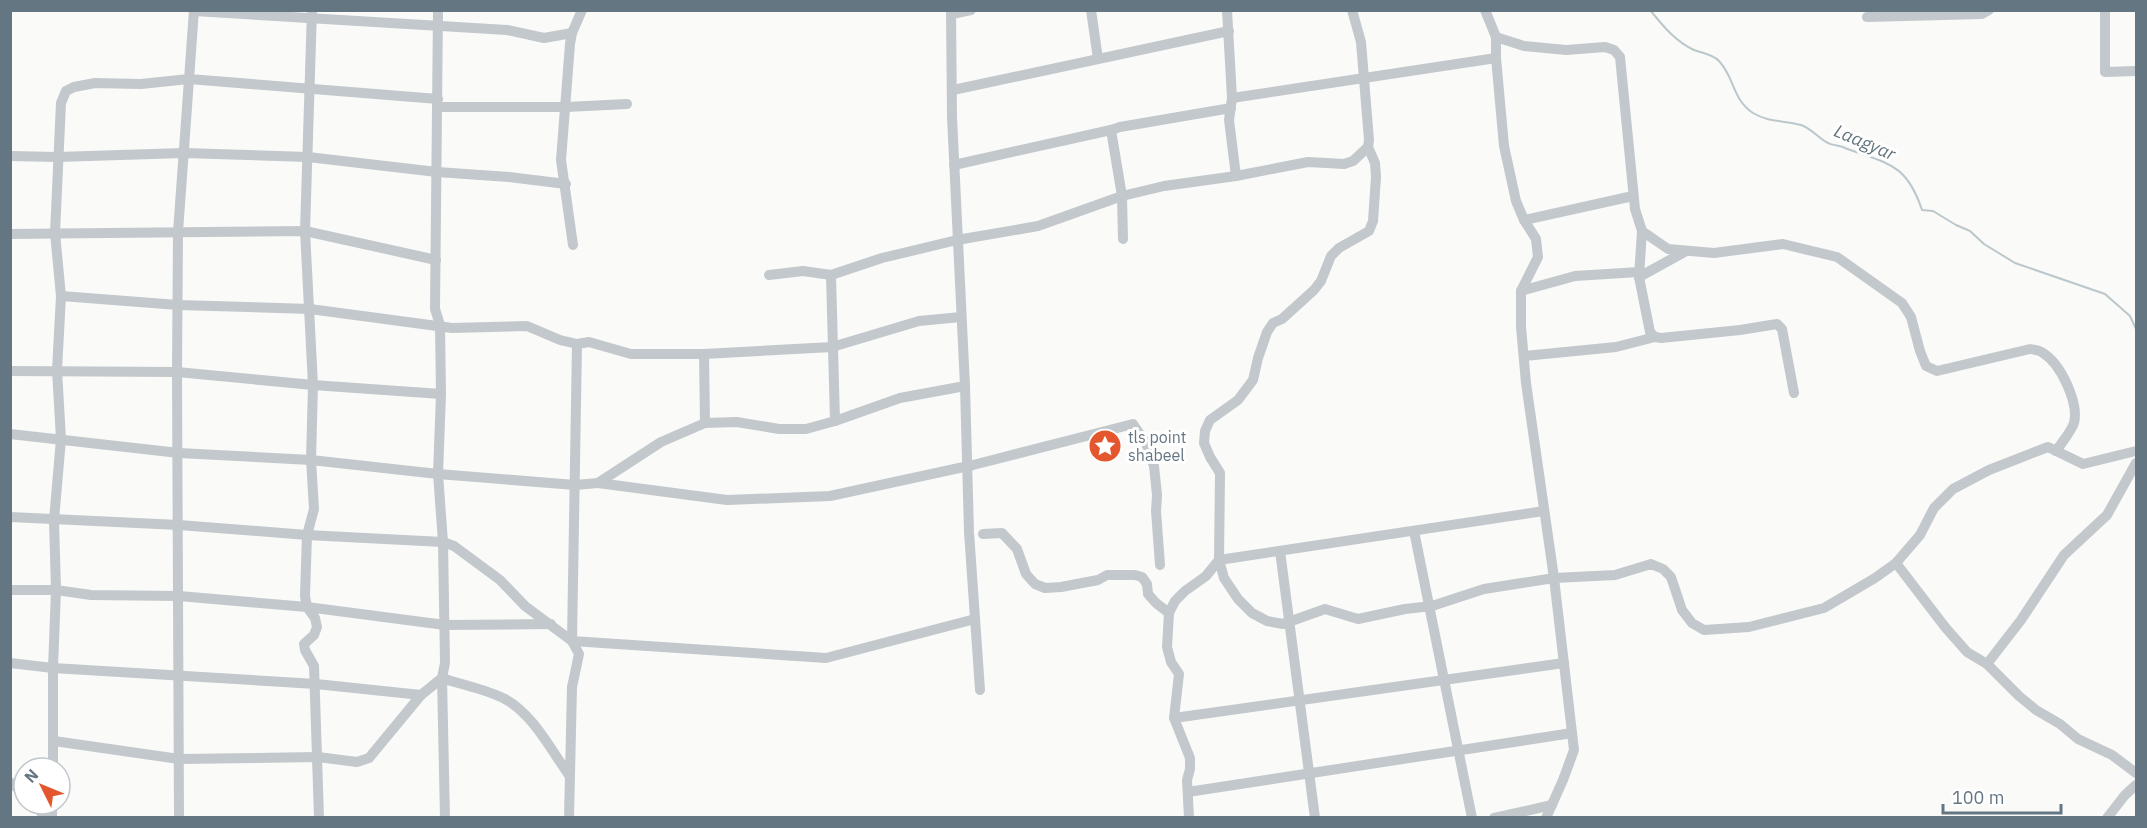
<svg xmlns="http://www.w3.org/2000/svg" width="2147" height="828" font-family="'IBM Plex Sans',sans-serif">
<style>
.lines{fill:none;stroke-linecap:round;stroke-linejoin:round}
.stream{stroke:#bbc7cb;stroke-width:2}
.minor{stroke:#c3c8cc;stroke-width:10}
.labels{text-anchor:middle;dominant-baseline:central;stroke-width:6;stroke-linejoin:round;paint-order:stroke}
.poi-label{font-size:16px;fill:#657683;stroke:#fff;text-anchor:start}
.water-label{font-size:18px;font-style:italic;fill:#60757c;stroke:#fff}
</style>
<rect width="100%" height="100%" fill="#fafaf8"/>
<g class="lines">
<!-- stream -->
<path class="stream" d="M 1650,10 C 1663,26 1675,41 1694,50 C 1702,53 1713,54 1719,61 C 1735,78 1732,99 1753,113 C 1770,123 1783,120 1801,125 C 1811,128 1818,138 1828,143 C 1833,146 1840,145 1845,148 C 1887,164 1906,162 1922,210 L 1933,211 L 1956,225 L 1970,231 L 1984,244 L 2015,263 L 2105,294 L 2130,316 L 2136,329"/>
<!-- minor -->
<g class="minor">
<path d="M 312,10 L 305,231 L 313,385 L 311,460 L 314,509 L 307,535 L 305,596 L 307,607 L 315,618 L 317,627 L 314,635 L 304,644 L 305,650 L 314,666 L 319,818"/>
<path d="M 951,10 L 952,117 L 965,386 L 969,532 L 980,690"/>
<path d="M 1091,10 L 1098,59"/>
<path d="M 1227,10 L 1232,98 L 1229,120 L 1236,176"/>
<path d="M 1485,10 L 1496,37 L 1496,58 L 1504,146 L 1516,201 L 1524,220 L 1536,239 L 1538,257 L 1521,291 L 1521,327 L 1526,383 L 1554,578 L 1574,750 L 1563,780 L 1546,818"/>
<path d="M 2105,10 L 2105,72 L 2136,71"/>
<path d="M 194,11 L 507,30 L 544,38 L 572,33"/>
<path d="M 952,14 L 971,10"/>
<path d="M 1867,17 L 1982,14 L 1989,10"/>
<path d="M 1496,37 L 1524,46 L 1566,50 L 1605,47 L 1614,50 L 1620,57 L 1635,209 L 1642,231 L 1668,249 L 1714,253 L 1783,244 L 1837,257 L 1902,303 L 1911,317 L 1920,351 L 1926,366 L 1937,371 L 2030,349 C 2034,350 2040,350 2043,353 C 2061,364 2079,403 2074,423 C 2071,432 2062,442 2056,451"/>
<path d="M 953,90 L 1229,31"/>
<path d="M 1232,98 L 1496,58"/>
<path d="M 438,107 L 566,107 L 627,104"/>
<path d="M 1368,147 L 1375,163 L 1376,177 L 1373,221 L 1369,231 L 1339,248 L 1331,256 L 1321,281 L 1314,290 L 1282,319 L 1273,323 L 1267,332 L 1258,358 L 1253,380 L 1238,400 L 1210,420 L 1205,431 L 1204,443 L 1210,457 L 1220,473 L 1219,560 L 1224,578 L 1238,599 L 1252,613 L 1267,621 L 1283,624 L 1325,609 L 1358,619 L 1405,609 L 1432,606 L 1484,589 L 1554,578 L 1615,575 L 1651,564 L 1663,569 L 1671,577 L 1682,610 L 1692,623 L 1704,630 L 1749,627 L 1824,608 L 1875,578 L 1896,563 L 1920,535 L 1934,508 L 1953,489 L 1989,470 L 2048,447 L 2083,464 L 2136,451"/>
<path d="M 10,156 L 57,157 L 184,153 L 308,157 L 437,172 L 509,177 L 566,184"/>
<path d="M 954,165 L 1111,130"/>
<path d="M 1524,220 L 1633,196"/>
<path d="M 1642,231 L 1639,277 L 1650,332 L 1655,337 L 1661,338 L 1740,330 L 1777,324 L 1782,329 L 1794,393"/>
<path d="M 10,234 L 305,231 L 436,260"/>
<path d="M 1123,239 L 1122,196 L 1111,130 L 1120,127 L 1231,108"/>
<path d="M 573,245 L 561,160 L 570,44 L 572,33 L 582,10"/>
<path d="M 769,275 L 803,271 L 831,275 L 882,258 L 957,240 L 1038,226 L 1122,196 L 1164,186 L 1236,176 L 1308,162 L 1344,164 L 1353,161 L 1368,147 L 1369,140 L 1361,42 L 1352,10"/>
<path d="M 831,275 L 835,421"/>
<path d="M 1639,277 L 1686,251"/>
<path d="M 1521,291 L 1575,276 L 1639,272"/>
<path d="M 61,296 L 178,305 L 310,309 L 452,328 L 527,326 L 560,340 L 577,344 L 589,342 L 631,354 L 704,354 L 832,347 L 919,321 L 961,317"/>
<path d="M 577,344 L 572,641 L 826,658 L 975,619"/>
<path d="M 704,354 L 705,423"/>
<path d="M 1524,356 L 1616,347 L 1655,337"/>
<path d="M 10,371 L 177,372 L 313,385 L 441,394"/>
<path d="M 10,434 L 179,453 L 311,460 L 438,474 L 575,485 L 598,483 L 661,442 L 705,423 L 737,422 L 779,429 L 806,429 L 835,421 L 900,398 L 965,386"/>
<path d="M 598,483 L 727,500 L 830,496 L 973,465 L 1133,424 L 1146,443 L 1154,466 L 1157,495 L 1156,511 L 1160,565"/>
<path d="M 10,517 L 179,525 L 307,535 L 443,542 L 454,546 L 500,580 L 525,606 L 572,641 L 579,654 L 572,687 L 569,818"/>
<path d="M 1414,531 L 1472,818"/>
<path d="M 983,534 L 1002,533 L 1017,549 L 1026,574 L 1035,584 L 1045,588 L 1061,587 L 1098,580 L 1107,575 L 1135,575 L 1142,577 L 1147,584 L 1148,594 L 1156,603 L 1169,613"/>
<path d="M 1280,551 L 1315,818"/>
<path d="M 1896,563 L 1945,627 L 1967,652 L 1987,664 L 2019,696 L 2036,710 L 2060,724 L 2078,739 L 2112,755 L 2136,773"/>
<path d="M 10,590 L 56,590 L 91,595 L 179,596 L 307,607 L 445,625 L 551,624"/>
<path d="M 10,663 L 53,668 L 316,684 L 421,695"/>
<path d="M 1987,664 L 2021,620 L 2064,555 L 2107,515 L 2136,463"/>
<path d="M 1174,718 L 1564,663"/>
<path d="M 54,741 L 179,759 L 318,757 L 357,762 L 369,758 L 421,695 L 442,678 L 445,663 L 443,542 L 438,474 L 441,394 L 440,325 L 435,309 L 438,10"/>
<path d="M 53,768 L 53,668 L 56,590 L 54,520 L 61,439 L 57,370 L 61,296 L 55,233 L 61,103 L 66,91 L 74,87 L 95,83 L 141,84 L 189,79 L 438,99"/>
<path d="M 10,782 L 24,794"/>
<path d="M 1188,792 L 1572,733"/>
<path d="M 34,804 L 46,818"/>
<path d="M 52,818 L 52,804"/>
<path d="M 179,818 L 177,372 L 178,232 L 194,10"/>
<path d="M 445,818 L 442,678 C 462,685 486,689 505,699 C 533,714 551,750 569,775"/>
<path d="M 1189,818 L 1187,780 L 1190,769 L 1190,758 L 1174,718 L 1179,674 L 1171,662 L 1167,647 L 1169,613 L 1175,601 L 1185,591 L 1206,576 L 1219,560 L 1544,511"/>
<path d="M 1494,818 L 1552,805"/>
<path d="M 2107,818 L 2125,795 L 2136,785"/>
</g>
</g>
<!-- icons -->
<defs>
<g id="sight-disc" transform="scale(1.725)"><circle r="9.5" fill="#e4572e" stroke="#fff"/><path d="M0-6L1.8-2.2L6-1.7L2.9 1.2L3.7 5.4L0 3.3L-3.7 5.4L-2.9 1.2L-6-1.7L-1.8-2.2Z" fill="#fff"/></g>
</defs>
<g fill-rule="evenodd">
<use href="#sight-disc" x="1105" y="446"/>
</g>
<g class="labels">
<!-- poi labels -->
<g class="poi-label">
<text x="1128" y="437">tls point<tspan x="1128" dy="18">shabeel</tspan></text>
</g>
<!-- water labels -->
<g class="water-label">
<text transform="translate(1865 142) rotate(23)">Laagyar</text>
</g>
</g>
<!-- border -->
<rect width="2147" height="828" fill="none" stroke="#657683" stroke-width="24"/>
<!-- north arrow -->
<g transform="translate(42 786) rotate(313)"><circle r="28" fill="#ffffff" stroke="#c1c8cd" stroke-width="1.5"/>
<path d="M0-4.5L10 22L0 15L-10 22Z" fill="#e4572e"/>
<text y="-9" font-size="16" font-weight="bold" text-anchor="middle" fill="#657683">N</text>
</g>
<!-- scale -->
<path d="M1943 804v9h118v-9" fill="none" stroke="#657683" stroke-width="3"/>
<text x="1952" y="804" font-size="18" fill="#657683" stroke="#ffffff" stroke-width="4.5" paint-order="stroke">100 m</text>
</svg>
